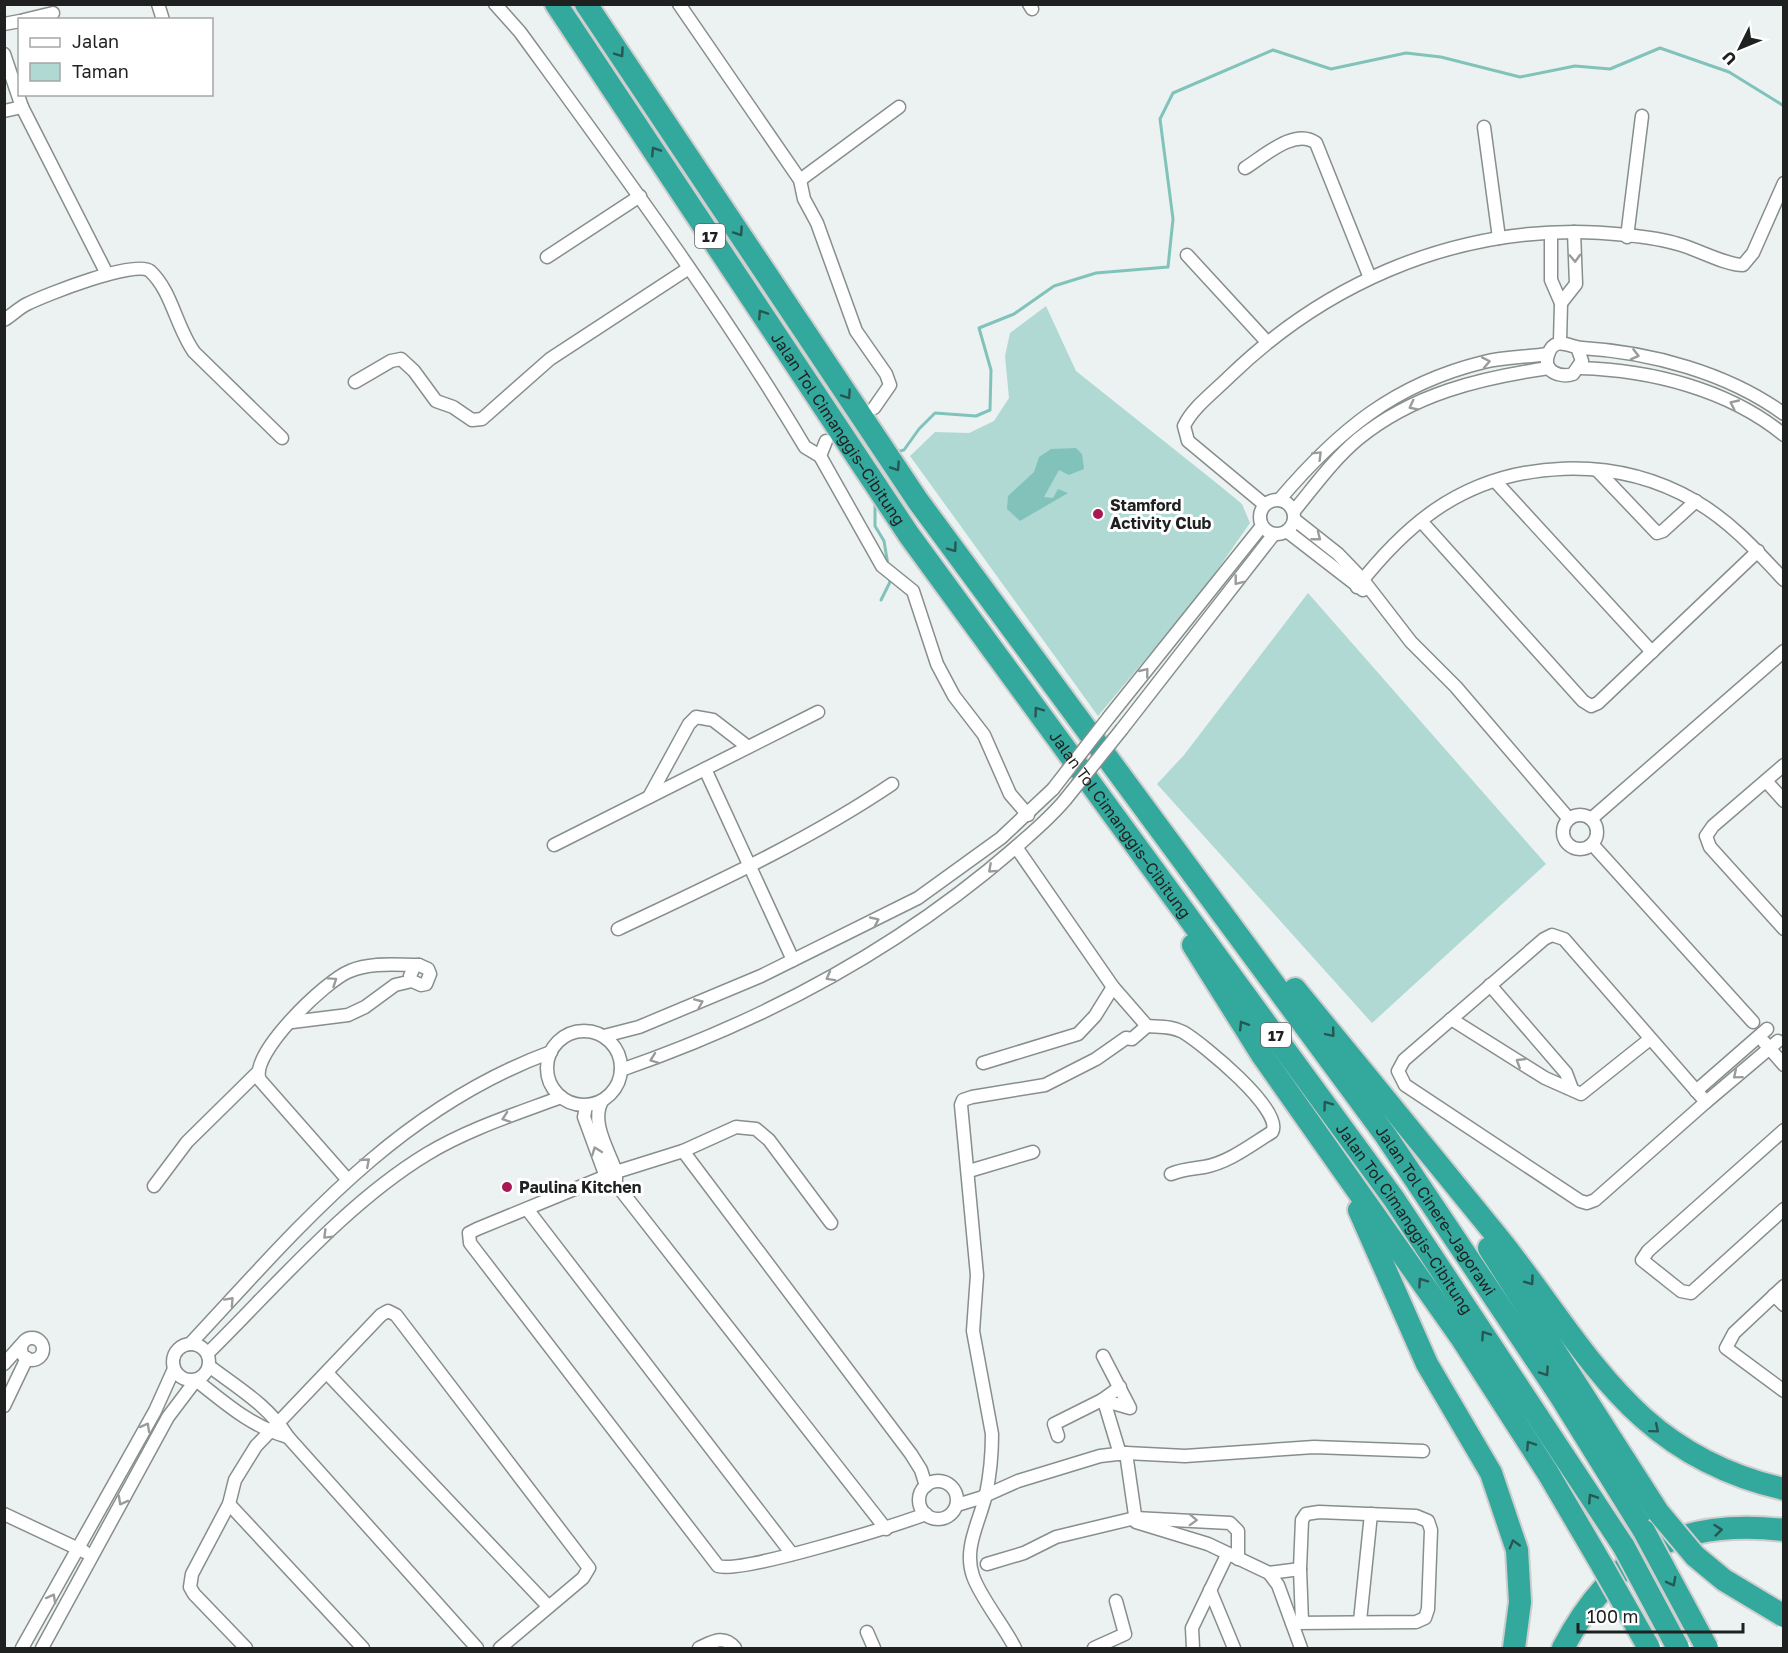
<svg xmlns="http://www.w3.org/2000/svg" width="1788" height="1653" font-family="'Golos Text',sans-serif">
<style>
.green{fill:#b1d9d3}
.water{fill:#81c3ba}
.lines{fill:none;stroke-linecap:round;stroke-linejoin:round}
.stream{stroke:#81c3ba;stroke-width:3}
.street-casing{stroke:#878e8d;stroke-width:15}
.highway-casing{stroke:#cecece;stroke-width:26}
.street{stroke:#fff;stroke-width:12}
.highway{stroke:#33a99d;stroke-width:22}
.street-bridge-casing{stroke:#878e8d;stroke-width:15;stroke-linecap:butt}
.highway-bridge-casing{stroke:#cecece;stroke-width:26;stroke-linecap:butt}
.street-bridge{stroke:#fff;stroke-width:12}
.highway-bridge{stroke:#33a99d;stroke-width:22}
.oneway{stroke:#275753}
.oneway2{stroke:#9a9b9b}
.poi-dot{fill:#a91850;stroke:#fff;stroke-width:2}
.labels{text-anchor:middle;dominant-baseline:central;stroke-width:6;stroke-linejoin:round;paint-order:stroke}
.shield{fill:#fff;stroke:#626464;stroke-width:1.5}
.shield-label{font-size:15px;font-weight:bold;fill:#1f2121}
.street-label{font-size:16px;fill:#1f2121;stroke:#fff}
.poi-label{font-size:16px;font-weight:bold;fill:#1f2121;stroke:#fff;text-anchor:start}
</style>
<rect width="100%" height="100%" fill="#ebf2f1"/>
<!-- green -->
<g class="green">
<path d="M 1046,306 L 1076,371 L 1219,485 L 1242,504 L 1250,523 L 1204,589 L 1098,716 L 910,456 L 935,432 L 969,433 L 994,421 L 1009,398 L 1005,356 L 1010,333 Z"/>
<path d="M 1308,593 L 1546,864 L 1372,1023 L 1157,784 L 1184,755 Z"/>
</g>
<!-- water -->
<path class="water" d="M 1076,448 L 1082,454 L 1084,469 L 1069,475 L 1059,470 L 1044,497 L 1053,498 L 1058,489 L 1068,493 L 1020,521 L 1007,509 L 1008,496 L 1034,472 L 1039,457 L 1051,449 Z"/>
<g class="lines">
<!-- stream -->
<g class="stream">
<path d="M 896,452 L 904,450 L 919,429 L 935,413 L 976,416 L 990,410 L 991,370 L 979,328 L 1014,314 L 1054,286 L 1096,273 L 1168,267 L 1173,219 L 1160,119 L 1173,93 L 1273,50 L 1331,69 L 1406,53 L 1441,57 L 1520,77 L 1575,66 L 1610,69 L 1660,48 L 1729,72 L 1784,106"/>
<path d="M 875,502 L 875,526 L 884,541 L 888,565"/>
<path d="M 881,600 L 890,582 L 889,577"/>
</g>
<!-- street casing -->
<g class="street-casing">
<g id="street">
<path d="M 158,4 L 163,20"/>
<path d="M 495,4 L 520,32 C 619,168 719,303 805,447 L 820,456 L 882,566 L 913,591 L 937,664 L 954,696 L 984,735 L 1010,794 L 1028,815"/>
<path d="M 679,4 L 800,180 L 804,199 L 817,223 L 856,331 L 886,374 L 890,385 L 874,408"/>
<path d="M 1029,4 L 1032,9"/>
<path d="M 24,20 L 53,13"/>
<path d="M 4,24 L 20,21"/>
<path d="M 4,54 L 22,107 L 4,111"/>
<path d="M 22,107 L 107,274"/>
<path d="M 1484,127 L 1499,238"/>
<path d="M 1245,168 C 1263,157 1295,127 1316,143 L 1370,278"/>
<path d="M 800,180 L 899,107"/>
<path d="M 1551,234 L 1551,280 L 1561,303 L 1560,342"/>
<path d="M 1627,237 L 1642,116"/>
<path d="M 1187,255 L 1267,342"/>
<path d="M 547,257 L 640,196"/>
<path d="M 1561,303 L 1576,284 L 1574,232"/>
<path d="M 4,320 C 12,315 19,308 27,304 C 45,295 136,259 150,271 C 172,291 176,327 194,352 L 282,438"/>
<path d="M 1577,347 L 1582,361 L 1573,374 C 1561,378 1542,372 1548,355 C 1554,335 1569,347 1582,348 C 1650,352 1728,373 1784,414"/>
<path d="M 1580,368 C 1650,370 1728,389 1784,435"/>
<path d="M 355,382 L 391,361 L 401,359 L 414,371 L 436,401 L 453,407 L 472,420 L 482,419 L 550,359 L 689,268"/>
<path d="M 820,456 L 826,441"/>
<path d="M 1597,470 L 1657,533 L 1663,531 L 1696,501"/>
<path d="M 1496,482 L 1652,652"/>
<path d="M 1280,499 C 1338,431 1394,384 1484,362 C 1504,357 1527,357 1548,354"/>
<circle cx="1277" cy="517" r="17"/>
<path d="M 1265,505 L 1188,441 L 1184,426 C 1193,407 1215,391 1230,376 C 1323,286 1444,232 1574,232 C 1602,232 1652,236 1678,244 C 1697,249 1725,265 1743,265 L 1753,253 L 1784,183"/>
<path d="M 1294,511 C 1314,487 1333,460 1358,439 C 1413,394 1480,378 1549,368"/>
<path d="M 1295,520 L 1338,554 L 1363,580 L 1411,642 L 1456,687 L 1569,819"/>
<path d="M 1421,521 L 1583,701 L 1591,706 L 1598,703 L 1758,551"/>
<path d="M 1288,532 L 1363,590"/>
<path d="M 1357,587 C 1379,559 1406,530 1435,510 C 1511,458 1616,455 1695,501 C 1730,521 1757,551 1784,580"/>
<path d="M 1109,717 L 1262,526"/>
<path d="M 1122,729 L 1274,534"/>
<path d="M 1784,765 L 1713,826 L 1706,836 L 1710,847 L 1784,929"/>
<path d="M 705,769 L 793,960"/>
<path d="M 1766,781 L 1784,801"/>
<path d="M 649,797 L 689,724 L 696,717 L 713,720 L 748,747"/>
<circle cx="1580" cy="832" r="17"/>
<path d="M 1591,819 L 1784,651"/>
<path d="M 1592,844 L 1753,1022"/>
<path d="M 554,845 L 818,712"/>
<path d="M 1016,847 L 1113,987 L 1147,1026 C 1160,1027 1172,1026 1183,1032 C 1202,1043 1285,1111 1272,1132 C 1251,1145 1228,1163 1204,1167 C 1192,1169 1183,1169 1171,1174"/>
<path d="M 618,929 C 711,885 806,842 892,784"/>
<path d="M 1552,935 L 1564,939 L 1706,1102 L 1595,1200 L 1587,1203 L 1580,1201 L 1405,1085 L 1398,1071 L 1404,1060 L 1544,939 Z"/>
<path d="M 1490,985 L 1566,1073 L 1572,1089"/>
<path d="M 1451,1019 L 1545,1078 L 1581,1094 L 1650,1039"/>
<path d="M 292,1022 L 348,1015 L 365,1007 L 395,985 L 412,981 L 421,985 L 426,984 L 430,974 L 428,969 L 419,965 L 414,967 L 410,976 L 412,981"/>
<circle cx="584" cy="1068" r="37"/>
<path d="M 604,1036 L 639,1027 L 761,976 L 918,898 L 1001,838 L 1053,789"/>
<path d="M 1764,1042 L 1784,1065"/>
<path d="M 983,1063 L 1078,1034 L 1095,1016 L 1113,987"/>
<path d="M 621,1070 C 766,1020 900,948 1016,847 C 1033,832 1050,818 1065,800"/>
<path d="M 1696,1091 L 1767,1029"/>
<path d="M 602,1101 C 590,1122 609,1151 616,1172 L 616,1180"/>
<path d="M 1706,1102 L 1778,1041"/>
<path d="M 586,1106 L 584,1117 L 606,1177 L 616,1184 L 886,1529"/>
<path d="M 1784,1130 L 1648,1251 L 1642,1260 L 1681,1291 L 1691,1293 L 1784,1209"/>
<path d="M 683,1151 L 911,1454 L 921,1470 L 926,1486"/>
<path d="M 969,1171 L 1033,1152"/>
<path d="M 347,1179 L 260,1080 C 248,1055 326,980 350,971 C 371,962 396,965 419,965"/>
<path d="M 154,1186 L 187,1142 L 257,1073"/>
<path d="M 527,1209 L 792,1554"/>
<path d="M 831,1223 L 769,1140 L 756,1129 L 736,1127 L 683,1151 L 616,1172 L 477,1229 L 469,1233 L 470,1243 L 718,1566 C 741,1574 896,1525 926,1514"/>
<path d="M 1784,1286 L 1734,1333 L 1726,1348 L 1784,1391"/>
<path d="M 1774,1295 L 1784,1305"/>
<circle cx="32" cy="1349" r="11"/>
<circle cx="191" cy="1362" r="18"/>
<path d="M 190,1344 C 299,1227 396,1109 551,1052"/>
<path d="M 208,1353 C 275,1287 346,1203 427,1154 C 468,1129 516,1114 561,1097"/>
<path d="M 4,1364 L 21,1345"/>
<path d="M 209,1366 C 238,1388 268,1405 288,1437 L 477,1648"/>
<path d="M 327,1373 L 548,1606"/>
<path d="M 1102,1400 L 1130,1408 L 1103,1356"/>
<path d="M 1104,1401 L 1120,1454"/>
<path d="M 4,1406 L 27,1358"/>
<path d="M 1058,1436 L 1054,1424 L 1102,1400 L 1120,1387"/>
<path d="M 1126,1453 L 1136,1522 L 1208,1544 L 1269,1573 L 1278,1585 L 1301,1648"/>
<circle cx="938" cy="1500" r="19"/>
<path d="M 229,1504 L 363,1648"/>
<path d="M 957,1505 L 980,1498 L 1018,1481 L 1100,1456 L 1126,1453 L 1185,1456 L 1314,1447 L 1423,1451"/>
<path d="M 4,1514 L 85,1552"/>
<path d="M 987,1564 L 1024,1553 L 1056,1537 L 1135,1518 L 1230,1523 L 1238,1531 L 1238,1559"/>
<path d="M 1269,1573 L 1300,1569"/>
<path d="M 1210,1590 L 1234,1648"/>
<path d="M 1360,1621 L 1371,1514"/>
<path d="M 1292,1623 L 1416,1622 L 1425,1618 L 1428,1609 L 1431,1530 L 1428,1521 L 1416,1516 L 1319,1512 L 1306,1514 L 1302,1520 L 1300,1569 L 1302,1622"/>
<path d="M 867,1632 L 874,1648"/>
<path d="M 22,1648 L 155,1411 L 173,1371"/>
<path d="M 42,1648 L 168,1417 L 196,1380 C 225,1403 252,1427 288,1437"/>
<path d="M 246,1648 L 194,1594 L 190,1587 L 192,1574 L 229,1504 L 235,1480 L 256,1446 L 381,1315 L 388,1311 L 396,1315 L 589,1568 L 583,1578 L 500,1648"/>
<path d="M 699,1648 C 712,1642 724,1634 735,1648"/>
<path d="M 1015,1648 C 1004,1626 980,1597 973,1576 C 963,1548 980,1521 986,1494 C 990,1475 992,1454 992,1434 L 973,1331 L 977,1275 L 961,1105 L 963,1100 L 972,1097 L 1045,1085 L 1096,1059 L 1126,1038 L 1132,1039 L 1147,1026"/>
<path d="M 1094,1648 L 1125,1634 L 1116,1601"/>
<path d="M 1193,1648 L 1192,1628 L 1227,1555"/>
</g>
</g>
<!-- highway casing -->
<g class="highway-casing">
<g id="highway">
<path id="s1" d="M 556,4 L 909,535 L 1394,1199 L 1624,1547"/>
<path id="s2" d="M 586,4 L 918,501 L 1386,1136 L 1559,1394 L 1644,1531"/>
<path d="M 1193,945 L 1262,1055 L 1462,1339 L 1548,1473 L 1603,1567"/>
<path d="M 1295,989 C 1362,1071 1430,1153 1496,1235 C 1586,1346 1629,1454 1784,1489"/>
<path d="M 1359,1210 L 1427,1364 L 1491,1473 L 1517,1550 L 1520,1602 L 1514,1648"/>
<path d="M 1489,1248 L 1658,1512"/>
<path d="M 1563,1648 C 1613,1554 1676,1518 1784,1530"/>
</g>
</g>
<!-- street -->
<use href="#street" class="street"/>
<!-- highway -->
<use href="#highway" class="highway"/>
<!-- street-bridge casing -->
<g class="street-bridge-casing">
<g id="street-bridge">
<path d="M 1053,789 L 1109,717"/>
<path d="M 1065,800 L 1122,729"/>
</g>
</g>
<!-- highway-bridge casing -->
<g class="highway-bridge-casing">
<g id="highway-bridge">
<path d="M 1658,1512 L 1695,1556 L 1724,1580 L 1784,1616"/>
<path d="M 1644,1531 L 1707,1648"/>
<path d="M 1624,1547 L 1678,1648"/>
<path d="M 1603,1567 L 1649,1648"/>
</g>
</g>
<!-- street-bridge -->
<use href="#street-bridge" class="street-bridge"/>
<!-- highway-bridge -->
<use href="#highway-bridge" class="highway-bridge"/>
</g>
<!-- one-way arrows -->
<defs><path id="oneway-chevron" d="M-2-3.5L2.5 0L-2 3.5" fill="none" stroke-width="1.6" stroke-linecap="round" stroke-linejoin="round" transform="scale(1.5)"/></defs>
<g class="oneway">
<use href="#oneway-chevron" transform="translate(620 53) rotate(55)"/>
<use href="#oneway-chevron" transform="translate(655 151) rotate(-123)"/>
<use href="#oneway-chevron" transform="translate(739 232) rotate(56)"/>
<use href="#oneway-chevron" transform="translate(762 314) rotate(-123)"/>
<use href="#oneway-chevron" transform="translate(847 395) rotate(56)"/>
<use href="#oneway-chevron" transform="translate(896 467) rotate(56)"/>
<use href="#oneway-chevron" transform="translate(953 548) rotate(54)"/>
<use href="#oneway-chevron" transform="translate(1038 711) rotate(-126)"/>
<use href="#oneway-chevron" transform="translate(1243 1025) rotate(-122)"/>
<use href="#oneway-chevron" transform="translate(1331 1033) rotate(50)"/>
<use href="#oneway-chevron" transform="translate(1327 1105) rotate(-126)"/>
<use href="#oneway-chevron" transform="translate(1530 1281) rotate(54)"/>
<use href="#oneway-chevron" transform="translate(1422 1282) rotate(-125)"/>
<use href="#oneway-chevron" transform="translate(1485 1335) rotate(-124)"/>
<use href="#oneway-chevron" transform="translate(1545 1372) rotate(56)"/>
<use href="#oneway-chevron" transform="translate(1655 1429) rotate(40)"/>
<use href="#oneway-chevron" transform="translate(1530 1445) rotate(-123)"/>
<use href="#oneway-chevron" transform="translate(1592 1498) rotate(-123)"/>
<use href="#oneway-chevron" transform="translate(1718 1530) rotate(-6)"/>
<use href="#oneway-chevron" transform="translate(1514 1544) rotate(-106)"/>
<use href="#oneway-chevron" transform="translate(1672 1582) rotate(62)"/>
</g>
<g class="oneway2">
<use href="#oneway-chevron" transform="translate(1575 258) rotate(88)"/>
<use href="#oneway-chevron" transform="translate(1635 355) rotate(14)"/>
<use href="#oneway-chevron" transform="translate(1486 362) rotate(-11)"/>
<use href="#oneway-chevron" transform="translate(1734 404) rotate(-155)"/>
<use href="#oneway-chevron" transform="translate(1413 406) rotate(153)"/>
<use href="#oneway-chevron" transform="translate(1318 455) rotate(-45)"/>
<use href="#oneway-chevron" transform="translate(1317 537) rotate(38)"/>
<use href="#oneway-chevron" transform="translate(1238 581) rotate(128)"/>
<use href="#oneway-chevron" transform="translate(1145 672) rotate(-51)"/>
<use href="#oneway-chevron" transform="translate(992 869) rotate(138)"/>
<use href="#oneway-chevron" transform="translate(875 921) rotate(-25)"/>
<use href="#oneway-chevron" transform="translate(830 977) rotate(151)"/>
<use href="#oneway-chevron" transform="translate(333 981) rotate(-34)"/>
<use href="#oneway-chevron" transform="translate(699 1003) rotate(-23)"/>
<use href="#oneway-chevron" transform="translate(654 1059) rotate(160)"/>
<use href="#oneway-chevron" transform="translate(1520 1062) rotate(-148)"/>
<use href="#oneway-chevron" transform="translate(1737 1075) rotate(140)"/>
<use href="#oneway-chevron" transform="translate(506 1118) rotate(161)"/>
<use href="#oneway-chevron" transform="translate(596 1151) rotate(-110)"/>
<use href="#oneway-chevron" transform="translate(366 1162) rotate(-41)"/>
<use href="#oneway-chevron" transform="translate(327 1235) rotate(135)"/>
<use href="#oneway-chevron" transform="translate(230 1301) rotate(-47)"/>
<use href="#oneway-chevron" transform="translate(146 1427) rotate(-61)"/>
<use href="#oneway-chevron" transform="translate(122 1501) rotate(119)"/>
<use href="#oneway-chevron" transform="translate(1193 1520) rotate(2)"/>
<use href="#oneway-chevron" transform="translate(52 1598) rotate(-61)"/>
</g>
<!-- markers -->
<g class="poi-dot">
<circle cx="1098" cy="514" r="6"/>
<circle cx="507" cy="1187" r="6"/>
</g>
<g class="labels">
<!-- shield labels -->
<g class="shield">
<rect x="695" y="224" width="30" height="24" rx="4.5"/>
<rect x="1261" y="1023" width="30" height="24" rx="4.5"/>
</g>
<g class="shield-label">
<text x="710" y="236">17</text>
<text x="1276" y="1035">17</text>
</g>
<!-- street labels -->
<g class="street-label">
<text stroke="none"><textPath href="#s1" startOffset="510">Jalan Tol Cimanggis–Cibitung</textPath></text>
<text stroke="none"><textPath href="#s1" startOffset="996">Jalan Tol Cimanggis–Cibitung</textPath></text>
<text stroke="none"><textPath href="#s2" startOffset="1476">Jalan Tol Cinere–Jagorawi</textPath></text>
<text stroke="none"><textPath href="#s1" startOffset="1482">Jalan Tol Cimanggis–Cibitung</textPath></text>
</g>
<!-- poi labels -->
<g class="poi-label">
<text x="1110" y="505">Stamford<tspan x="1110" dy="18">Activity Club</tspan></text>
<text x="519" y="1187">Paulina Kitchen</text>
</g>
</g>
<!-- border -->
<rect width="1788" height="1653" fill="none" stroke="#1f2121" stroke-width="12"/>
<!-- legend -->
<rect x="18" y="18" width="195" height="78" fill="#ffffff" stroke="#a5a6a6" stroke-width="1.5"/>
<rect x="30" y="38" width="30" height="9" fill="#ffffff" stroke="#a5a6a6" stroke-width="1.5"/>
<text x="72" y="48" font-size="18" fill="#1f2121">Jalan</text>
<rect x="30" y="63" width="30" height="18" fill="#b1d9d3" stroke="#a5a6a6" stroke-width="1.5"/>
<text x="72" y="78" font-size="18" fill="#1f2121">Taman</text>
<!-- north arrow -->
<g transform="translate(1740 48) rotate(227)" stroke="#ffffff" stroke-width="4.5" paint-order="stroke">
<path d="M0-4.5L10 22L0 15L-10 22Z" fill="#1f2121"/>
<text y="-9" font-size="16" font-weight="bold" text-anchor="middle" fill="#1f2121">U</text>
</g>
<!-- scale -->
<path d="M1578 1623v9h165v-9" fill="none" stroke="#1f2121" stroke-width="3"/>
<text x="1587" y="1623" font-size="18" fill="#1f2121" stroke="#ffffff" stroke-width="4.5" paint-order="stroke">100 m</text>
</svg>
